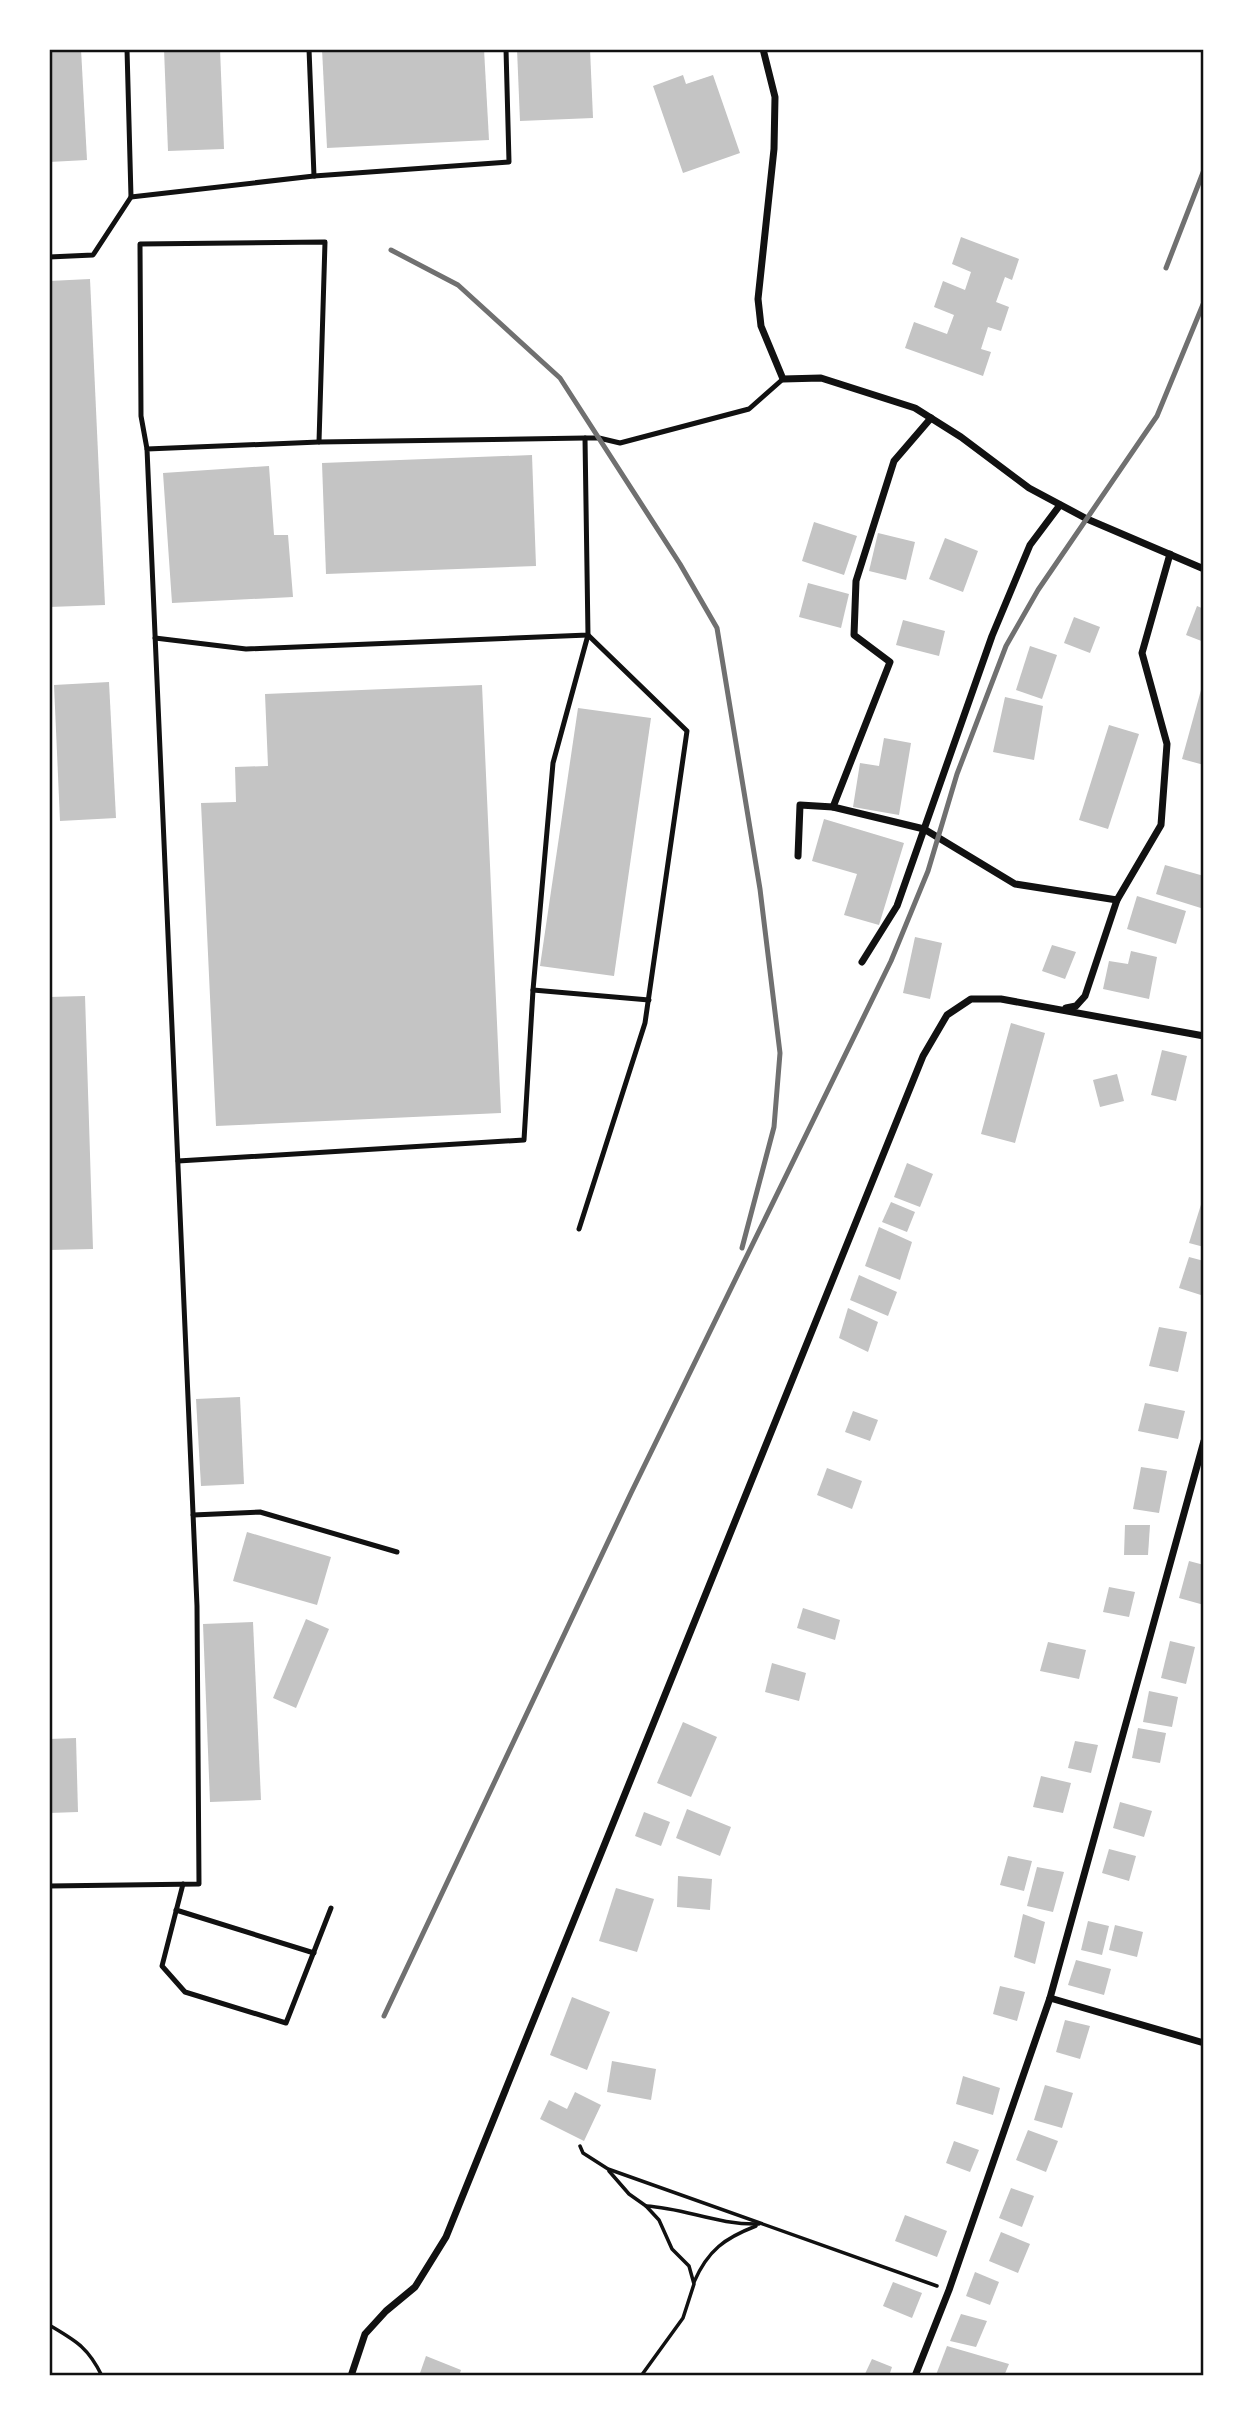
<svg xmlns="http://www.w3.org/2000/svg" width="1253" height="2425" font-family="Overpass,sans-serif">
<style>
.building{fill:#c4c4c4}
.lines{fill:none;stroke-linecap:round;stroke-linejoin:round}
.path{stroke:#111;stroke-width:3.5}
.service{stroke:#111;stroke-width:5}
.minor{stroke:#111;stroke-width:7}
.rail{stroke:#707070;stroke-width:5}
.neatline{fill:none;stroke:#111;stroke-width:2.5}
</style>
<rect width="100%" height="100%" fill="#fff"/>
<!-- building -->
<g class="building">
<path d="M 49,49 L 81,49 L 87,160 L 49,162 Z"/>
<path d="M 164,49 L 220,49 L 224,149 L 168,151 Z"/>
<path d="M 322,49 L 484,49 L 489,140 L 327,148 Z"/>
<path d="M 517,49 L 590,49 L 593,118 L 520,121 Z"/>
<path d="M 683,75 L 686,84 L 713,75 L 740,153 L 683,173 L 653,86 Z"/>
<path d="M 961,237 L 1019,259 L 1012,280 L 1005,277 L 996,302 L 1009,307 L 1001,331 L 988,327 L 981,349 L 991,352 L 983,376 L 905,348 L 914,322 L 947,334 L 954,315 L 934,307 L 943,281 L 965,290 L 971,272 L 952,264 Z"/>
<path d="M 90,279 L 105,605 L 49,607 L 49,281 Z"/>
<path d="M 532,455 L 536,566 L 326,574 L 322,463 Z"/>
<path d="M 269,466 L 274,535 L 288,535 L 293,597 L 172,603 L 163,473 Z"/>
<path d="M 814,522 L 857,536 L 844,575 L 802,561 Z"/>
<path d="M 878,533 L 915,542 L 906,580 L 869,571 Z"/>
<path d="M 945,538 L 978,551 L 963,592 L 929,579 Z"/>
<path d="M 808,583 L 849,594 L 841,628 L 799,617 Z"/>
<path d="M 1197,606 L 1204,609 L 1204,642 L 1186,635 Z"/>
<path d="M 1074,617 L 1100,627 L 1090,653 L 1064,643 Z"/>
<path d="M 903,620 L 945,631 L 939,656 L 896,645 Z"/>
<path d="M 1030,646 L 1057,655 L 1042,699 L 1016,690 Z"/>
<path d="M 109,682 L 116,818 L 60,821 L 54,685 Z"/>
<path d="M 482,685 L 501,1113 L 216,1126 L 201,803 L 236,802 L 235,767 L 268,766 L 265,694 Z"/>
<path d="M 1201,690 L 1204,690 L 1204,765 L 1182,759 Z"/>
<path d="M 1005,697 L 1043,706 L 1034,760 L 993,752 Z"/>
<path d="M 578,708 L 651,718 L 614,976 L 540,966 Z"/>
<path d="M 1109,725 L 1139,734 L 1108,829 L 1079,820 Z"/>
<path d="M 884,738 L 911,743 L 899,815 L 853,807 L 860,763 L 879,766 Z"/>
<path d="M 824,819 L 904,843 L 879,925 L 844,915 L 857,874 L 812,861 Z"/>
<path d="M 1165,865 L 1204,876 L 1204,909 L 1156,894 Z"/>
<path d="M 1137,896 L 1186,911 L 1176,944 L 1127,929 Z"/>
<path d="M 915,937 L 942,943 L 930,999 L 903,993 Z"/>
<path d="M 1052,945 L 1076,952 L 1065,979 L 1042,971 Z"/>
<path d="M 1131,951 L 1157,957 L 1149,999 L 1103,989 L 1109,961 L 1128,964 Z"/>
<path d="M 85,996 L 93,1249 L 49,1250 L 49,997 Z"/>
<path d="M 1011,1023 L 1045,1033 L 1015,1143 L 981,1134 Z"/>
<path d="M 1162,1050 L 1187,1056 L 1176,1101 L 1151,1095 Z"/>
<path d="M 1117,1074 L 1124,1101 L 1100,1107 L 1093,1080 Z"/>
<path d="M 907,1163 L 933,1174 L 920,1207 L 894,1197 Z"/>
<path d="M 1204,1195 L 1204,1247 L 1189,1243 Z"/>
<path d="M 891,1202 L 915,1212 L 907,1232 L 882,1222 Z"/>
<path d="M 879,1227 L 912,1242 L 900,1280 L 865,1266 Z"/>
<path d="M 1189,1257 L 1204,1261 L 1204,1296 L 1179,1288 Z"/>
<path d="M 859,1275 L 897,1292 L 888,1316 L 850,1300 Z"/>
<path d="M 848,1308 L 878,1322 L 868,1352 L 839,1338 Z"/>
<path d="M 1159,1327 L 1187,1332 L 1178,1372 L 1149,1366 Z"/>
<path d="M 240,1397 L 244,1484 L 201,1486 L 196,1399 Z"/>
<path d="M 1145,1403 L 1185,1411 L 1178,1439 L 1138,1431 Z"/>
<path d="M 853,1411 L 878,1420 L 870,1441 L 845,1432 Z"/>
<path d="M 1141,1467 L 1167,1471 L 1159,1513 L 1133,1509 Z"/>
<path d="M 827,1468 L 862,1481 L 852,1509 L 817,1495 Z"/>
<path d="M 1125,1525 L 1150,1525 L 1148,1555 L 1124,1555 Z"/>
<path d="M 247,1532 L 331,1557 L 317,1605 L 233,1581 Z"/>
<path d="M 1189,1561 L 1204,1565 L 1204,1605 L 1179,1598 Z"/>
<path d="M 1109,1587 L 1135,1592 L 1129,1617 L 1103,1612 Z"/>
<path d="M 803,1608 L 840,1620 L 835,1640 L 797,1628 Z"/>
<path d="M 306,1619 L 329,1629 L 296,1708 L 273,1698 Z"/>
<path d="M 253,1622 L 261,1800 L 210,1802 L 203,1624 Z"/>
<path d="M 1170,1641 L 1195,1647 L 1186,1684 L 1161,1678 Z"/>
<path d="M 1048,1642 L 1086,1650 L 1079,1679 L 1040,1671 Z"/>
<path d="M 772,1663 L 806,1673 L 799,1701 L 765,1692 Z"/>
<path d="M 1149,1691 L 1178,1697 L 1172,1727 L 1143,1722 Z"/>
<path d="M 683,1722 L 717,1737 L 691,1797 L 657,1783 Z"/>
<path d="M 1138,1728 L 1166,1733 L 1160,1763 L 1132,1758 Z"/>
<path d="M 76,1738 L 78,1812 L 49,1813 L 49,1739 Z"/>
<path d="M 1075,1741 L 1098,1745 L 1091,1773 L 1068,1768 Z"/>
<path d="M 1041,1776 L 1071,1783 L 1063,1813 L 1033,1807 Z"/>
<path d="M 1120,1802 L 1152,1811 L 1144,1837 L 1113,1828 Z"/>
<path d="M 687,1809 L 731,1827 L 720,1856 L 676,1838 Z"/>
<path d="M 644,1812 L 670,1822 L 661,1846 L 635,1836 Z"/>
<path d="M 1109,1849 L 1136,1856 L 1129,1881 L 1102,1873 Z"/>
<path d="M 1008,1856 L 1032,1861 L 1024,1891 L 1000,1885 Z"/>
<path d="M 1037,1867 L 1064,1872 L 1053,1912 L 1027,1906 Z"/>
<path d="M 678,1876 L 712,1879 L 710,1910 L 677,1907 Z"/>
<path d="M 616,1888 L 654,1899 L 637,1952 L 599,1941 Z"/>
<path d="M 1023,1914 L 1045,1922 L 1035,1964 L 1014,1957 Z"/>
<path d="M 1088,1921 L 1109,1926 L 1102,1955 L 1081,1950 Z"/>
<path d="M 1115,1925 L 1143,1932 L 1137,1957 L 1109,1950 Z"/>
<path d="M 1076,1960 L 1111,1969 L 1104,1995 L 1068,1985 Z"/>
<path d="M 1000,1986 L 1025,1992 L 1017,2021 L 993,2014 Z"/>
<path d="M 572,1997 L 610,2012 L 587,2070 L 550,2055 Z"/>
<path d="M 1065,2020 L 1090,2026 L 1080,2059 L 1056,2052 Z"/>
<path d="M 612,2061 L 656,2069 L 651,2100 L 607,2092 Z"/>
<path d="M 963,2076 L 1000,2088 L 993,2115 L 956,2104 Z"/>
<path d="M 1045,2085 L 1073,2093 L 1062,2128 L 1034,2120 Z"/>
<path d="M 575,2092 L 601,2105 L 584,2141 L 540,2119 L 549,2100 L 567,2109 Z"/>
<path d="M 1028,2130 L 1058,2141 L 1046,2172 L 1016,2160 Z"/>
<path d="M 954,2141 L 979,2150 L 970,2172 L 946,2163 Z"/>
<path d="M 1011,2188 L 1034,2196 L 1022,2227 L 999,2218 Z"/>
<path d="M 905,2215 L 947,2231 L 937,2257 L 895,2241 Z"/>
<path d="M 1001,2232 L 1030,2244 L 1018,2273 L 989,2261 Z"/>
<path d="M 975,2272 L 999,2282 L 990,2305 L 966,2296 Z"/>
<path d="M 893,2282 L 922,2293 L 912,2318 L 883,2306 Z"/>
<path d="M 961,2314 L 987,2321 L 976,2347 L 950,2341 Z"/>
<path d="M 947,2346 L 1009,2364 L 1004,2376 L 936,2375 Z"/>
<path d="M 426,2356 L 461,2370 L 459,2376 L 419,2376 Z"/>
<path d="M 872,2359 L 892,2367 L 889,2376 L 864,2376 Z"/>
</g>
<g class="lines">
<!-- path -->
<g class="path">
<path d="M 580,2146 L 583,2153 L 608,2169 L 937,2286"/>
<path d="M 609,2171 L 629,2194 L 646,2206 L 659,2220 L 672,2249 L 689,2266 L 694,2284 L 683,2318 L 641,2376"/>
<path d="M 646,2206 C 685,2208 717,2225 759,2224"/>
<path d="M 694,2282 C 708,2250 725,2238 756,2226"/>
<path d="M 49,2325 C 76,2341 88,2347 102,2376"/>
</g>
<!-- service -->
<g class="service">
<path d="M 309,49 L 314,176"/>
<path d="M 131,197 L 314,176 L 509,162 L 506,49"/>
<path d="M 49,257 L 93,255 L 131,197 L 127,49"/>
<path d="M 147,449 L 141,416 L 140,244 L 325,242 L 319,442"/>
<path d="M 155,638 L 246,649 L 588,635 L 585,438"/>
<path d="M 533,990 L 553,763 L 588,635 L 687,731 L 645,1023 L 579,1229"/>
<path d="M 178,1161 L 524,1140 L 533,990 L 649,1000"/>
<path d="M 193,1515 L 260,1512 L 397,1552"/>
<path d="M 183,1884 L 162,1966 L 185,1992 L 286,2023 L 331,1908"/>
<path d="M 49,1886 L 199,1884 L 197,1606 L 147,449 L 319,442 L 585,438 L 599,438 L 620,443 L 749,409 L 783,379"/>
<path d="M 176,1910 L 314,1953"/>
</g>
<!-- minor -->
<g class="minor">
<path d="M 763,49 L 775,97 L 774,149 L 758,299 L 761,326 L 783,379 L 821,378 L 915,408 L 961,437 L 1029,488 L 1087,519 L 1204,569"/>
<path d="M 833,807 L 890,662 L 854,635 L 856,581 L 894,461 L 931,418"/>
<path d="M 798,856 L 800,805 L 833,807 L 924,829 L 1015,884 L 1117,900"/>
<path d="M 862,962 L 897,906 L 992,636 L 1030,545 L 1060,505"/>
<path d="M 1066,1008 L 1076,1006 L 1085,996 L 1117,900 L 1161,825 L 1167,744 L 1142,653 L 1170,554"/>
<path d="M 1050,1998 L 1204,2043"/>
<path d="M 351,2376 L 365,2334 L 386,2311 L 415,2287 L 446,2237 L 923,1056 L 947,1015 L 971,999 L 1001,999 L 1204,1036"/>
<path d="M 915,2376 L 949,2290 L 1050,1998 L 1204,1441"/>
</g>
<!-- rail -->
<g class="rail">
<path d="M 391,250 L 458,285 L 560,378 L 680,564 L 717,628 L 760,889 L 780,1053 L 774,1127 L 742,1248"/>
<path d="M 1166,268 L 1204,170"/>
<path d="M 384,2016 L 631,1493 L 891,961 L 928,871 L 957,774 L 1006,646 L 1038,590 L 1157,416 L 1204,302"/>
</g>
</g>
<!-- border -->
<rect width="1253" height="2425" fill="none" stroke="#ffffff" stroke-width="102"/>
<rect x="51" y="51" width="1151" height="2323" class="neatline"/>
</svg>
